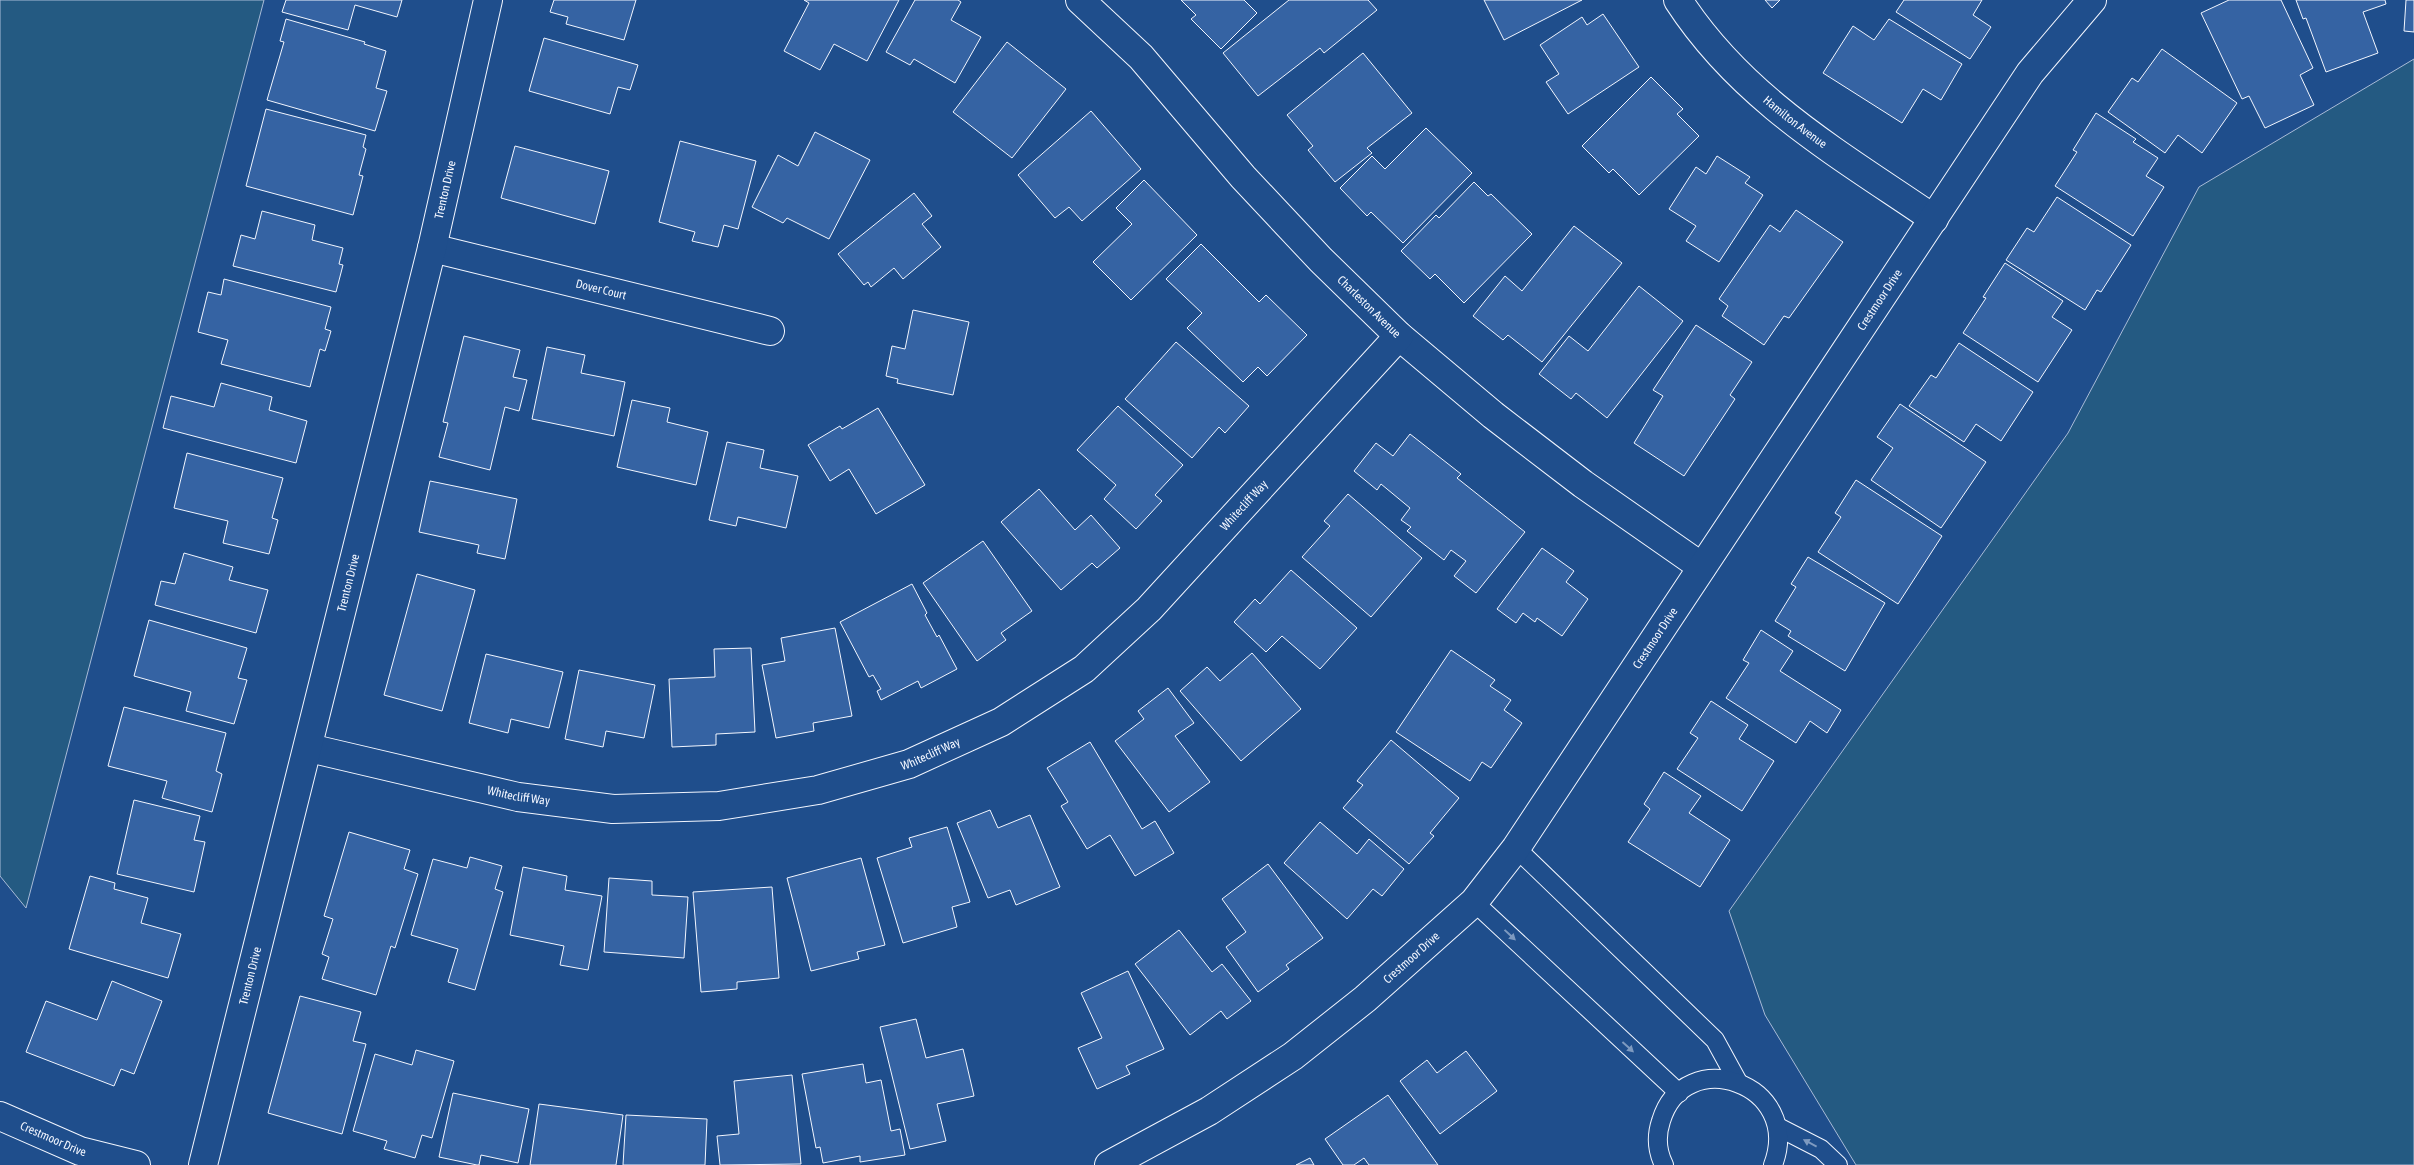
<svg xmlns="http://www.w3.org/2000/svg" width="2414" height="1165" font-family="'Asap Condensed',sans-serif">
<style>
.green{fill:#245a82;stroke:#a8bbd7}
.building{fill:#3563a3;stroke:#f2f6ff}
.lines{fill:none;stroke-linecap:round;stroke-linejoin:round}
.lane-casing{stroke:#f2f6ff;stroke-width:20}
.street-casing{stroke:#f2f6ff;stroke-width:30}
.lane{stroke:#1f4e8c;stroke-width:18}
.street{stroke:#1f4e8c;stroke-width:28}
.oneway{fill:#7e9ac0}
.labels{text-anchor:middle;dominant-baseline:central;stroke-width:4;stroke-linejoin:round;paint-order:stroke}
.street-label{font-size:12px;fill:#f2f6ff;stroke:#1f4e8c}
</style>
<rect width="100%" height="100%" fill="#1f4e8c"/>
<!-- green -->
<g class="green">
<path d="M 0,0 L 264,0 L 26,908 L 0,876 Z"/>
<path d="M 2414,59 L 2414,1165 L 1856,1165 L 1765,1015 L 1729,911 L 2068,433 L 2199,187 Z"/>
</g>
<!-- building -->
<g class="building">
<path d="M 286,0 L 402,0 L 397,17 L 355,5 L 348,30 L 282,12 Z"/>
<path d="M 554,0 L 636,0 L 624,40 L 566,24 L 568,17 L 550,12 Z"/>
<path d="M 899,0 L 867,61 L 834,44 L 820,70 L 784,51 L 809,3 L 804,0 Z"/>
<path d="M 915,0 L 958,0 L 961,2 L 951,20 L 981,37 L 955,83 L 914,59 L 910,65 L 886,52 Z"/>
<path d="M 1181,0 L 1244,0 L 1257,13 L 1221,49 L 1191,19 L 1196,15 Z"/>
<path d="M 1289,0 L 1368,0 L 1377,10 L 1324,53 L 1320,48 L 1258,96 L 1223,53 Z"/>
<path d="M 1484,0 L 1582,0 L 1504,40 Z"/>
<path d="M 1765,0 L 1780,0 L 1772,8 Z"/>
<path d="M 1904,0 L 1982,0 L 1973,15 L 1991,27 L 1970,59 L 1896,12 Z"/>
<path d="M 2229,0 L 2281,0 L 2313,68 L 2300,75 L 2314,105 L 2265,128 L 2249,96 L 2242,99 L 2201,13 Z"/>
<path d="M 2296,0 L 2385,0 L 2386,4 L 2363,12 L 2378,53 L 2326,72 L 2306,18 L 2303,19 Z"/>
<path d="M 2406,0 L 2414,0 L 2414,32 L 2404,31 Z"/>
<path d="M 1603,14 L 1639,67 L 1568,114 L 1546,82 L 1559,74 L 1540,45 L 1582,17 L 1587,25 Z"/>
<path d="M 286,19 L 365,42 L 364,44 L 386,51 L 376,88 L 387,91 L 375,131 L 267,100 L 284,42 L 280,41 Z"/>
<path d="M 1889,19 L 1962,64 L 1941,100 L 1923,89 L 1902,123 L 1823,73 L 1853,26 L 1874,40 Z"/>
<path d="M 544,38 L 638,65 L 630,90 L 618,87 L 610,114 L 529,91 Z"/>
<path d="M 1007,42 L 1066,89 L 1012,158 L 953,112 Z"/>
<path d="M 2162,49 L 2237,103 L 2202,153 L 2178,135 L 2165,153 L 2108,112 L 2132,78 L 2138,82 Z"/>
<path d="M 1363,53 L 1412,113 L 1367,148 L 1372,153 L 1335,182 L 1308,150 L 1313,146 L 1287,115 Z"/>
<path d="M 1651,77 L 1683,109 L 1677,114 L 1699,136 L 1639,195 L 1613,169 L 1609,173 L 1582,146 Z"/>
<path d="M 266,109 L 366,135 L 363,147 L 366,149 L 359,175 L 363,176 L 353,215 L 246,186 Z"/>
<path d="M 1091,111 L 1141,169 L 1082,221 L 1069,207 L 1055,218 L 1018,175 Z"/>
<path d="M 2096,113 L 2136,139 L 2133,142 L 2158,158 L 2146,176 L 2164,187 L 2133,236 L 2055,186 L 2077,152 L 2073,150 Z"/>
<path d="M 1426,128 L 1472,173 L 1403,243 L 1371,212 L 1367,216 L 1340,188 L 1372,156 L 1385,169 Z"/>
<path d="M 815,132 L 870,160 L 829,239 L 787,218 L 783,223 L 752,207 L 778,155 L 798,166 Z"/>
<path d="M 680,141 L 756,161 L 738,229 L 724,225 L 718,247 L 692,241 L 695,232 L 659,222 Z"/>
<path d="M 515,146 L 609,171 L 595,224 L 501,198 Z"/>
<path d="M 1717,156 L 1750,177 L 1745,183 L 1763,195 L 1719,262 L 1686,241 L 1696,226 L 1669,209 L 1696,167 L 1706,174 Z"/>
<path d="M 1144,180 L 1197,235 L 1131,300 L 1093,262 L 1132,224 L 1116,208 Z"/>
<path d="M 1474,182 L 1488,196 L 1491,194 L 1532,234 L 1464,303 L 1435,274 L 1430,279 L 1401,251 L 1436,215 L 1439,218 Z"/>
<path d="M 914,193 L 932,216 L 922,224 L 941,247 L 903,279 L 894,268 L 871,287 L 868,282 L 864,285 L 838,254 Z"/>
<path d="M 2057,197 L 2131,245 L 2101,292 L 2097,290 L 2085,310 L 2006,260 L 2027,228 L 2034,232 Z"/>
<path d="M 1796,210 L 1843,242 L 1789,318 L 1784,316 L 1764,345 L 1722,316 L 1728,306 L 1719,299 L 1770,225 L 1780,232 Z"/>
<path d="M 262,211 L 315,225 L 312,240 L 343,248 L 339,264 L 343,265 L 336,292 L 233,266 L 241,235 L 255,239 Z"/>
<path d="M 1574,226 L 1622,263 L 1542,362 L 1508,335 L 1503,340 L 1473,316 L 1505,276 L 1522,291 Z"/>
<path d="M 1201,244 L 1259,302 L 1266,295 L 1307,335 L 1267,376 L 1258,367 L 1243,382 L 1187,328 L 1202,313 L 1166,279 Z"/>
<path d="M 2005,263 L 2063,301 L 2052,317 L 2072,330 L 2038,382 L 1963,333 L 1986,298 L 1983,297 Z"/>
<path d="M 224,279 L 331,307 L 325,329 L 331,331 L 325,351 L 320,349 L 310,387 L 221,364 L 228,340 L 198,332 L 208,292 L 221,295 Z"/>
<path d="M 1639,286 L 1683,321 L 1607,418 L 1576,393 L 1571,399 L 1539,374 L 1569,336 L 1588,351 Z"/>
<path d="M 913,310 L 969,322 L 953,395 L 897,383 L 898,379 L 886,376 L 892,346 L 905,349 Z"/>
<path d="M 1696,325 L 1752,362 L 1730,395 L 1735,399 L 1684,476 L 1634,443 L 1663,396 L 1653,390 Z"/>
<path d="M 464,336 L 520,350 L 513,377 L 527,380 L 519,411 L 505,407 L 490,470 L 439,457 L 448,423 L 443,422 Z"/>
<path d="M 1176,342 L 1249,406 L 1225,433 L 1219,427 L 1192,458 L 1125,399 Z"/>
<path d="M 1959,343 L 2033,392 L 2001,441 L 1976,424 L 1964,442 L 1909,406 L 1931,375 L 1936,378 Z"/>
<path d="M 547,347 L 585,355 L 581,373 L 625,382 L 614,436 L 532,419 Z"/>
<path d="M 221,383 L 272,397 L 269,410 L 307,421 L 296,463 L 163,428 L 171,396 L 214,407 Z"/>
<path d="M 632,400 L 670,408 L 667,422 L 708,432 L 696,485 L 617,467 Z"/>
<path d="M 1900,404 L 1986,462 L 1941,528 L 1871,480 L 1893,448 L 1877,437 Z"/>
<path d="M 1118,406 L 1183,465 L 1155,495 L 1162,501 L 1136,529 L 1104,499 L 1116,485 L 1077,450 Z"/>
<path d="M 878,408 L 925,485 L 876,514 L 849,469 L 830,481 L 808,445 L 840,426 L 842,429 Z"/>
<path d="M 1410,434 L 1461,474 L 1457,478 L 1525,532 L 1476,593 L 1454,576 L 1466,561 L 1451,550 L 1444,560 L 1407,531 L 1411,527 L 1401,520 L 1410,508 L 1381,484 L 1377,490 L 1354,471 L 1376,443 L 1393,456 Z"/>
<path d="M 727,442 L 764,450 L 760,468 L 798,476 L 786,528 L 738,517 L 736,526 L 709,520 Z"/>
<path d="M 187,453 L 283,478 L 272,518 L 278,520 L 269,554 L 223,543 L 228,521 L 174,508 Z"/>
<path d="M 1856,480 L 1942,536 L 1898,604 L 1818,552 L 1841,517 L 1835,513 Z"/>
<path d="M 430,481 L 517,499 L 505,559 L 477,553 L 479,545 L 419,532 Z"/>
<path d="M 1039,489 L 1075,530 L 1091,515 L 1120,548 L 1097,568 L 1092,563 L 1061,590 L 1001,522 Z"/>
<path d="M 1348,494 L 1422,558 L 1371,617 L 1302,557 L 1330,526 L 1324,521 Z"/>
<path d="M 983,541 L 1032,611 L 1001,633 L 1006,640 L 977,661 L 923,583 Z"/>
<path d="M 1542,548 L 1574,571 L 1566,582 L 1588,599 L 1562,636 L 1537,618 L 1535,622 L 1523,613 L 1516,623 L 1497,609 Z"/>
<path d="M 184,553 L 233,567 L 229,580 L 268,590 L 256,633 L 155,605 L 161,581 L 175,584 Z"/>
<path d="M 1808,557 L 1885,603 L 1845,671 L 1788,636 L 1791,631 L 1775,621 L 1796,587 L 1791,584 Z"/>
<path d="M 1291,570 L 1357,628 L 1320,669 L 1282,636 L 1266,652 L 1234,622 L 1255,599 L 1260,604 Z"/>
<path d="M 417,574 L 475,590 L 442,711 L 384,695 Z"/>
<path d="M 912,584 L 927,613 L 925,615 L 937,637 L 939,635 L 957,669 L 921,688 L 918,681 L 881,700 L 877,691 L 881,689 L 873,675 L 869,677 L 840,622 Z"/>
<path d="M 149,620 L 247,648 L 238,678 L 247,680 L 234,724 L 186,711 L 191,692 L 134,676 Z"/>
<path d="M 835,628 L 852,716 L 813,723 L 814,731 L 776,738 L 762,665 L 785,661 L 781,638 Z"/>
<path d="M 1761,630 L 1793,651 L 1780,671 L 1841,710 L 1827,733 L 1810,721 L 1796,743 L 1726,698 L 1749,663 L 1743,660 Z"/>
<path d="M 751,648 L 755,732 L 716,734 L 716,745 L 672,747 L 669,679 L 715,677 L 714,649 Z"/>
<path d="M 1451,650 L 1495,680 L 1490,686 L 1511,700 L 1504,710 L 1522,723 L 1491,768 L 1482,762 L 1470,781 L 1396,732 Z"/>
<path d="M 1252,653 L 1301,709 L 1241,761 L 1180,691 L 1207,667 L 1220,681 Z"/>
<path d="M 486,654 L 563,672 L 549,728 L 511,719 L 508,733 L 469,723 Z"/>
<path d="M 579,670 L 655,685 L 644,738 L 606,731 L 603,747 L 565,739 Z"/>
<path d="M 1168,688 L 1194,723 L 1175,736 L 1210,782 L 1169,812 L 1115,741 L 1144,719 L 1138,711 Z"/>
<path d="M 1711,701 L 1748,725 L 1739,739 L 1774,761 L 1742,811 L 1677,769 L 1698,738 L 1690,733 Z"/>
<path d="M 124,707 L 226,733 L 216,771 L 222,774 L 212,812 L 162,798 L 167,781 L 108,766 Z"/>
<path d="M 1391,740 L 1459,798 L 1430,833 L 1434,836 L 1409,864 L 1343,808 L 1363,785 L 1357,781 Z"/>
<path d="M 1090,742 L 1142,829 L 1155,821 L 1174,853 L 1135,876 L 1110,835 L 1087,849 L 1061,806 L 1068,802 L 1047,768 Z"/>
<path d="M 1664,772 L 1701,796 L 1689,813 L 1730,840 L 1700,887 L 1628,842 L 1650,809 L 1644,804 Z"/>
<path d="M 134,800 L 200,816 L 194,840 L 205,842 L 194,892 L 117,874 Z"/>
<path d="M 990,810 L 998,828 L 1030,815 L 1060,887 L 1016,905 L 1010,890 L 988,898 L 957,823 Z"/>
<path d="M 1320,822 L 1357,854 L 1369,839 L 1404,869 L 1382,896 L 1373,889 L 1347,919 L 1284,863 Z"/>
<path d="M 947,827 L 970,902 L 952,907 L 957,927 L 903,943 L 877,858 L 912,847 L 909,838 Z"/>
<path d="M 349,832 L 410,850 L 404,869 L 418,874 L 395,948 L 391,946 L 376,995 L 322,979 L 329,957 L 322,954 L 333,919 L 324,916 Z"/>
<path d="M 470,857 L 502,866 L 495,889 L 503,892 L 475,990 L 448,982 L 458,949 L 411,935 L 433,859 L 467,868 Z"/>
<path d="M 861,858 L 885,945 L 857,952 L 859,959 L 811,971 L 787,878 Z"/>
<path d="M 1268,864 L 1323,938 L 1286,965 L 1289,969 L 1258,992 L 1226,947 L 1246,932 L 1222,899 Z"/>
<path d="M 523,867 L 567,876 L 565,890 L 602,896 L 588,970 L 560,965 L 564,946 L 510,935 Z"/>
<path d="M 90,876 L 115,883 L 114,889 L 148,898 L 141,923 L 181,934 L 168,978 L 69,949 Z"/>
<path d="M 609,878 L 652,881 L 652,895 L 688,897 L 684,958 L 604,952 Z"/>
<path d="M 772,887 L 779,978 L 737,982 L 737,989 L 701,992 L 693,892 Z"/>
<path d="M 1179,930 L 1212,972 L 1222,964 L 1251,1001 L 1227,1019 L 1221,1011 L 1190,1035 L 1135,964 Z"/>
<path d="M 1128,971 L 1164,1049 L 1126,1066 L 1130,1074 L 1097,1089 L 1078,1048 L 1102,1038 L 1081,993 Z"/>
<path d="M 112,981 L 162,1001 L 134,1074 L 121,1069 L 114,1086 L 26,1052 L 46,1001 L 97,1020 Z"/>
<path d="M 300,996 L 361,1012 L 353,1041 L 366,1044 L 342,1134 L 268,1113 Z"/>
<path d="M 916,1019 L 926,1058 L 963,1049 L 974,1096 L 937,1104 L 946,1141 L 910,1149 L 880,1027 Z"/>
<path d="M 416,1050 L 454,1061 L 432,1138 L 422,1135 L 415,1158 L 384,1149 L 387,1141 L 353,1131 L 375,1054 L 412,1065 Z"/>
<path d="M 1466,1051 L 1497,1091 L 1440,1134 L 1400,1081 L 1427,1060 L 1437,1073 Z"/>
<path d="M 863,1064 L 866,1083 L 881,1080 L 891,1131 L 900,1129 L 905,1155 L 860,1162 L 860,1156 L 823,1163 L 820,1147 L 816,1148 L 802,1074 Z"/>
<path d="M 792,1075 L 801,1164 L 720,1165 L 717,1136 L 739,1134 L 734,1081 Z"/>
<path d="M 453,1093 L 529,1109 L 518,1163 L 481,1155 L 479,1165 L 477,1165 L 439,1157 Z"/>
<path d="M 1388,1095 L 1438,1165 L 1369,1165 L 1364,1158 L 1354,1165 L 1343,1165 L 1325,1139 Z"/>
<path d="M 539,1104 L 623,1115 L 616,1165 L 530,1165 Z"/>
<path d="M 626,1115 L 707,1119 L 705,1165 L 623,1165 Z"/>
<path d="M 1310,1158 L 1314,1165 L 1296,1165 Z"/>
</g>
<g class="lines">
<!-- lane casing -->
<g class="lane-casing">
<g id="lane">
<path d="M 1516,848 L 1715,1040 L 1738,1082"/>
<path d="M 1474,902 L 1679,1093"/>
<path d="M 1778,1127 L 1821,1149 L 1838,1165"/>
<path d="M 1664,1165 C 1657,1151 1656,1136 1661,1121 C 1684,1043 1804,1083 1773,1165"/>
</g>
</g>
<!-- street casing -->
<g class="street-casing">
<g id="street">
<path id="s1" d="M 1080,0 L 1141,57 L 1243,177 L 1321,260 L 1399,336 L 1493,415 L 1583,484 L 1702,567"/>
<path id="s2" d="M 1678,0 C 1742,99 1839,154 1934,219"/>
<path id="s3" d="M 432,248 L 770,331"/>
<path id="s4" d="M 309,748 L 518,797 L 613,809 L 719,806 L 818,790 L 909,764 L 1001,722 L 1084,669 L 1149,609 L 1399,336"/>
<path id="s5" d="M 0,1116 L 80,1151 L 136,1165"/>
<path id="s6" d="M 203,1165 L 432,248 L 488,0"/>
<path id="s7" d="M 1109,1165 L 1209,1111 L 1293,1056 L 1365,999 L 1474,902 L 1516,848 L 2030,73 L 2092,0"/>
</g>
</g>
<!-- lane -->
<use href="#lane" class="lane"/>
<!-- street -->
<use href="#street" class="street"/>
</g>
<!-- one-way arrows -->
<defs><path id="oneway-solid" d="M-6-.8H1V-3.2L6.5 0L1 3.2V.8H-6Z" transform="scale(1.25)"/></defs>
<g class="oneway">
<use href="#oneway-solid" transform="translate(1510 935) rotate(43)"/>
<use href="#oneway-solid" transform="translate(1628 1047) rotate(42)"/>
<use href="#oneway-solid" transform="translate(1810 1143) rotate(-152)"/>
</g>
<g class="labels">
<!-- street labels -->
<g class="street-label">
<text stroke="none"><textPath href="#s2" startOffset="170">Hamilton Avenue</textPath></text>
<text stroke="none"><textPath href="#s6" startOffset="1005">Trenton Drive</textPath></text>
<text stroke="none"><textPath href="#s3" startOffset="174">Dover Court</textPath></text>
<text stroke="none"><textPath href="#s7" startOffset="1178">Crestmoor Drive</textPath></text>
<text stroke="none"><textPath href="#s1" startOffset="422">Charleston Avenue</textPath></text>
<text stroke="none"><textPath href="#s4" startOffset="1040">Whitecliff Way</textPath></text>
<text stroke="none"><textPath href="#s6" startOffset="600">Trenton Drive</textPath></text>
<text stroke="none"><textPath href="#s7" startOffset="772">Crestmoor Drive</textPath></text>
<text stroke="none"><textPath href="#s4" startOffset="635">Whitecliff Way</textPath></text>
<text stroke="none"><textPath href="#s4" startOffset="215">Whitecliff Way</textPath></text>
<text stroke="none"><textPath href="#s7" startOffset="368">Crestmoor Drive</textPath></text>
<text stroke="none"><textPath href="#s6" startOffset="195">Trenton Drive</textPath></text>
<text stroke="none"><textPath href="#s5" startOffset="58">Crestmoor Drive</textPath></text>
</g>
</g>
</svg>
